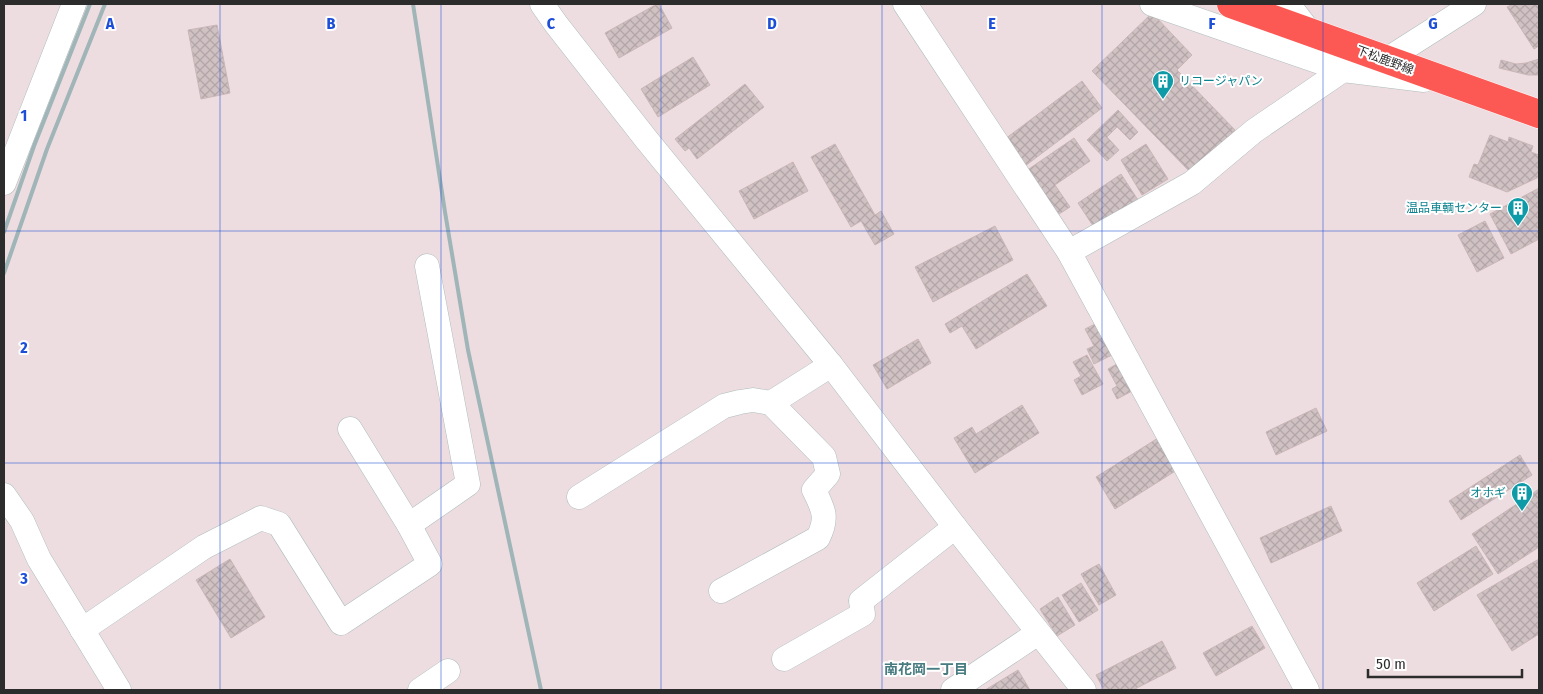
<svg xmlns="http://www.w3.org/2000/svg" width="1543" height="694" font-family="'Fira Sans Condensed','Noto Sans JP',sans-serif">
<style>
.building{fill:url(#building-cross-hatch);stroke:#cab6b8}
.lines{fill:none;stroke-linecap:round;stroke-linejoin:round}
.minor-casing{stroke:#adbcbc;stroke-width:25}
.primary-casing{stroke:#fff;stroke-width:29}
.minor{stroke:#fff;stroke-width:24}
.primary{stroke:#fc5854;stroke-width:28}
.rail{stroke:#9fb5b7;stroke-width:4}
.grid{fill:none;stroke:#1d4ed8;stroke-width:1;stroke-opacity:0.55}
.labels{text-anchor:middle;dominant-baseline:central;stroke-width:4;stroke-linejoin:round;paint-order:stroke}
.street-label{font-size:12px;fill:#2c2c2c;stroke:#fff}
.culture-label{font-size:12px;fill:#0d838f;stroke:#fff;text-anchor:end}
.neighbourhood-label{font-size:14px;font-weight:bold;fill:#487c80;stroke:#fff}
.grid-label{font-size:16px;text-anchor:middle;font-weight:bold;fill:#1d4ed8;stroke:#fff;stroke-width:4;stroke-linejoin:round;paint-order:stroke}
</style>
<defs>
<pattern id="building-cross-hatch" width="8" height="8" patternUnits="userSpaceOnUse" patternTransform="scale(1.25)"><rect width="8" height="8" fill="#d0c1c3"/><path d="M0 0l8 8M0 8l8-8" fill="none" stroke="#b3a6a8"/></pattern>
</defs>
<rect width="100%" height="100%" fill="#eedde0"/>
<!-- building -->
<g class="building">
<path d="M 657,4 L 659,4 L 672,28 L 619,58 L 605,33 Z"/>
<path d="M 1513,4 L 1539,4 L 1539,46 L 1534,49 L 1507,7 Z"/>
<path d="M 1152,13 L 1192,55 L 1177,70 L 1235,130 L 1191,173 L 1092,71 Z"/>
<path d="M 217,25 L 230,93 L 201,99 L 188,30 Z"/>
<path d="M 693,57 L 710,85 L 658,117 L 641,89 Z"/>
<path d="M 1539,59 L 1538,75 L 1528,75 L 1499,68 L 1501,60 L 1516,64 L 1526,63 Z"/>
<path d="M 1082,81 L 1102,108 L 1025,166 L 1005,139 Z"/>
<path d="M 745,84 L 764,107 L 697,159 L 689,148 L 685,151 L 675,139 Z"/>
<path d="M 1118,110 L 1138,132 L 1130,140 L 1117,127 L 1107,137 L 1119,150 L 1107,161 L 1087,140 Z"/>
<path d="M 1490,135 L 1508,142 L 1509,137 L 1533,146 L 1531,152 L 1539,155 L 1539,177 L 1507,192 L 1469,177 L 1474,164 L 1478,165 Z"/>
<path d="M 1074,138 L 1090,161 L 1055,185 L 1070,207 L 1053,218 L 1023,173 Z"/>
<path d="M 835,144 L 875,215 L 881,211 L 894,234 L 875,245 L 861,221 L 851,227 L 811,157 Z"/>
<path d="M 1146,144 L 1168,179 L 1142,195 L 1121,160 Z"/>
<path d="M 793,162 L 808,191 L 754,219 L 739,191 Z"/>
<path d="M 1121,174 L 1138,200 L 1095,229 L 1078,203 Z"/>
<path d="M 1539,188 L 1539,239 L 1511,254 L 1490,214 Z"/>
<path d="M 1485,221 L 1504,258 L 1477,272 L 1458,235 Z"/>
<path d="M 995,226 L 1013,260 L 933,302 L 915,267 Z"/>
<path d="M 1027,274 L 1047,306 L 976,349 L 962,326 L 950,333 L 945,324 Z"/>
<path d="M 1101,321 L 1116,353 L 1094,364 L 1087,349 L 1094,346 L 1085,329 Z"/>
<path d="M 918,339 L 931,363 L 887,389 L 873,365 Z"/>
<path d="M 1087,355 L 1103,384 L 1082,395 L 1074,380 L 1081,376 L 1073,362 Z"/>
<path d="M 1122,361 L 1136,389 L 1117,399 L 1112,389 L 1117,386 L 1108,369 Z"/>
<path d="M 1022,405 L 1039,433 L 975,473 L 954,438 L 972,427 L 976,434 Z"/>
<path d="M 1316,408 L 1327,431 L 1276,455 L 1266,432 Z"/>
<path d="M 1158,438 L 1177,470 L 1115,509 L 1096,477 Z"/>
<path d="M 1520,455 L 1532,475 L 1461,520 L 1449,501 Z"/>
<path d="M 1539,489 L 1539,547 L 1498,574 L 1472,534 Z"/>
<path d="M 1331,506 L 1342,531 L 1271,563 L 1260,538 Z"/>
<path d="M 1476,546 L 1493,574 L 1434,611 L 1417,583 Z"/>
<path d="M 230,559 L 265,617 L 231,638 L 196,580 Z"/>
<path d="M 1539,559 L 1539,634 L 1512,651 L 1477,595 Z"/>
<path d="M 1099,564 L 1116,595 L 1099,605 L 1081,574 Z"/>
<path d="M 1081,583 L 1098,610 L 1079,622 L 1062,595 Z"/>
<path d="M 1058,597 L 1075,625 L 1057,636 L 1040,609 Z"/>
<path d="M 1252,626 L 1265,648 L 1216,676 L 1203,653 Z"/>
<path d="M 1162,641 L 1176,668 L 1133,690 L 1104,690 L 1096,675 Z"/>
<path d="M 1018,670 L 1030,690 L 985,690 Z"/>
</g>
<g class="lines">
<!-- minor casing -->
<g class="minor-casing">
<g id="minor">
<path d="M 542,4 L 556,24 L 646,139 L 831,365 L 955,527 L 1084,690"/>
<path d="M 905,4 L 1069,252 L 1307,690"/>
<path d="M 1152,4 L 1343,70 L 1424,80"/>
<path d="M 1288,4 L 1309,31"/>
<path d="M 1386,60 L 1474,4"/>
<path d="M 4,183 L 74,4"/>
<path d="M 1069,252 L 1192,183 L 1254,131 L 1343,70"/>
<path d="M 771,403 L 831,365"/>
<path d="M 4,495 L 22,521 L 39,559 L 119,690"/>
<path d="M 579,497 L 724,406 L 740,402 L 753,400 L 771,403 L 824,457 L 828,474 L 814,490 C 824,510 828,518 818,538 L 721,591"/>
<path d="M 409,525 L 468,484 L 427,266"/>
<path d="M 82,630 L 204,547 L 261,518 L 279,524 L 341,623 L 430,564 L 409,525 L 350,429"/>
<path d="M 784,659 L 863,614 L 861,601 L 955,527"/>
<path d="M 420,690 L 448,671"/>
<path d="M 953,690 L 1038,633"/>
</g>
</g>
<!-- primary casing -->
<g class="primary-casing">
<path id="primary" d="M 1231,4 L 1539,114"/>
</g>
<!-- minor -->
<use href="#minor" class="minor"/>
<!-- primary -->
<use href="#primary" class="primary"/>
<!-- rail -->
<g class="rail">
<path d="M 413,4 L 445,212 L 468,350 L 541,690"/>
<path d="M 4,232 L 34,146 L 90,4"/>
<path d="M 4,273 L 47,149 L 105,4"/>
</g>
</g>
<!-- grid -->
<path class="grid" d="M 220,4 L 220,690M 441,4 L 441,690M 661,4 L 661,690M 882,4 L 882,690M 1102,4 L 1102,690M 1323,4 L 1323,690M 4,231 L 1539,231M 4,463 L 1539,463"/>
<!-- icons -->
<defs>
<g id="building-pin" transform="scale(1.125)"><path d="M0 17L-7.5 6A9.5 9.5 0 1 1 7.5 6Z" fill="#0f9aa8" stroke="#fff"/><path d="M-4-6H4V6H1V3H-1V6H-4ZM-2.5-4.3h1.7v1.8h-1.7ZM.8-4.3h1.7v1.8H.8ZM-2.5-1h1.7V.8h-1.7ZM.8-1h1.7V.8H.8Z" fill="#fff"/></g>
</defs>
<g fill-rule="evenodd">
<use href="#building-pin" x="1163" y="81"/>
<use href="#building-pin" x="1518" y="208"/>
<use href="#building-pin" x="1522" y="493"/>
</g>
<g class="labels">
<!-- street labels -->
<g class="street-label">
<text transform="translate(1385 60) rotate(20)">下松鹿野線</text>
</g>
<!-- culture labels -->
<g class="culture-label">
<text x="1179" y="81" text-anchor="start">リコージャパン</text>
<text x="1502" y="208">温品車輌センター</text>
<text x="1506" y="493">オホギ</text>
</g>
<!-- neighbourhood labels -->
<g class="neighbourhood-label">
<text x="926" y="669">南花岡一丁目</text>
</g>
</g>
<g class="grid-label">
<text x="110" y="29">A</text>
<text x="331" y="29">B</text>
<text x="551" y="29">C</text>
<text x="772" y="29">D</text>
<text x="992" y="29">E</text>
<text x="1212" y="29">F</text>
<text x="1433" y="29">G</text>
<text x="24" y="121">1</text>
<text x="24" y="353">2</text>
<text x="24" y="584">3</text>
</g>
<!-- border -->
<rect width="1543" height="694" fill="none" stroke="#2c2c2c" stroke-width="10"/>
<!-- scale -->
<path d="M1368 669v8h154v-8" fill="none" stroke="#2c2c2c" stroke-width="2.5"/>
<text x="1376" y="669" font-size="15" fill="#2c2c2c" stroke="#ffffff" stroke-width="4" paint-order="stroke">50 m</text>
</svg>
